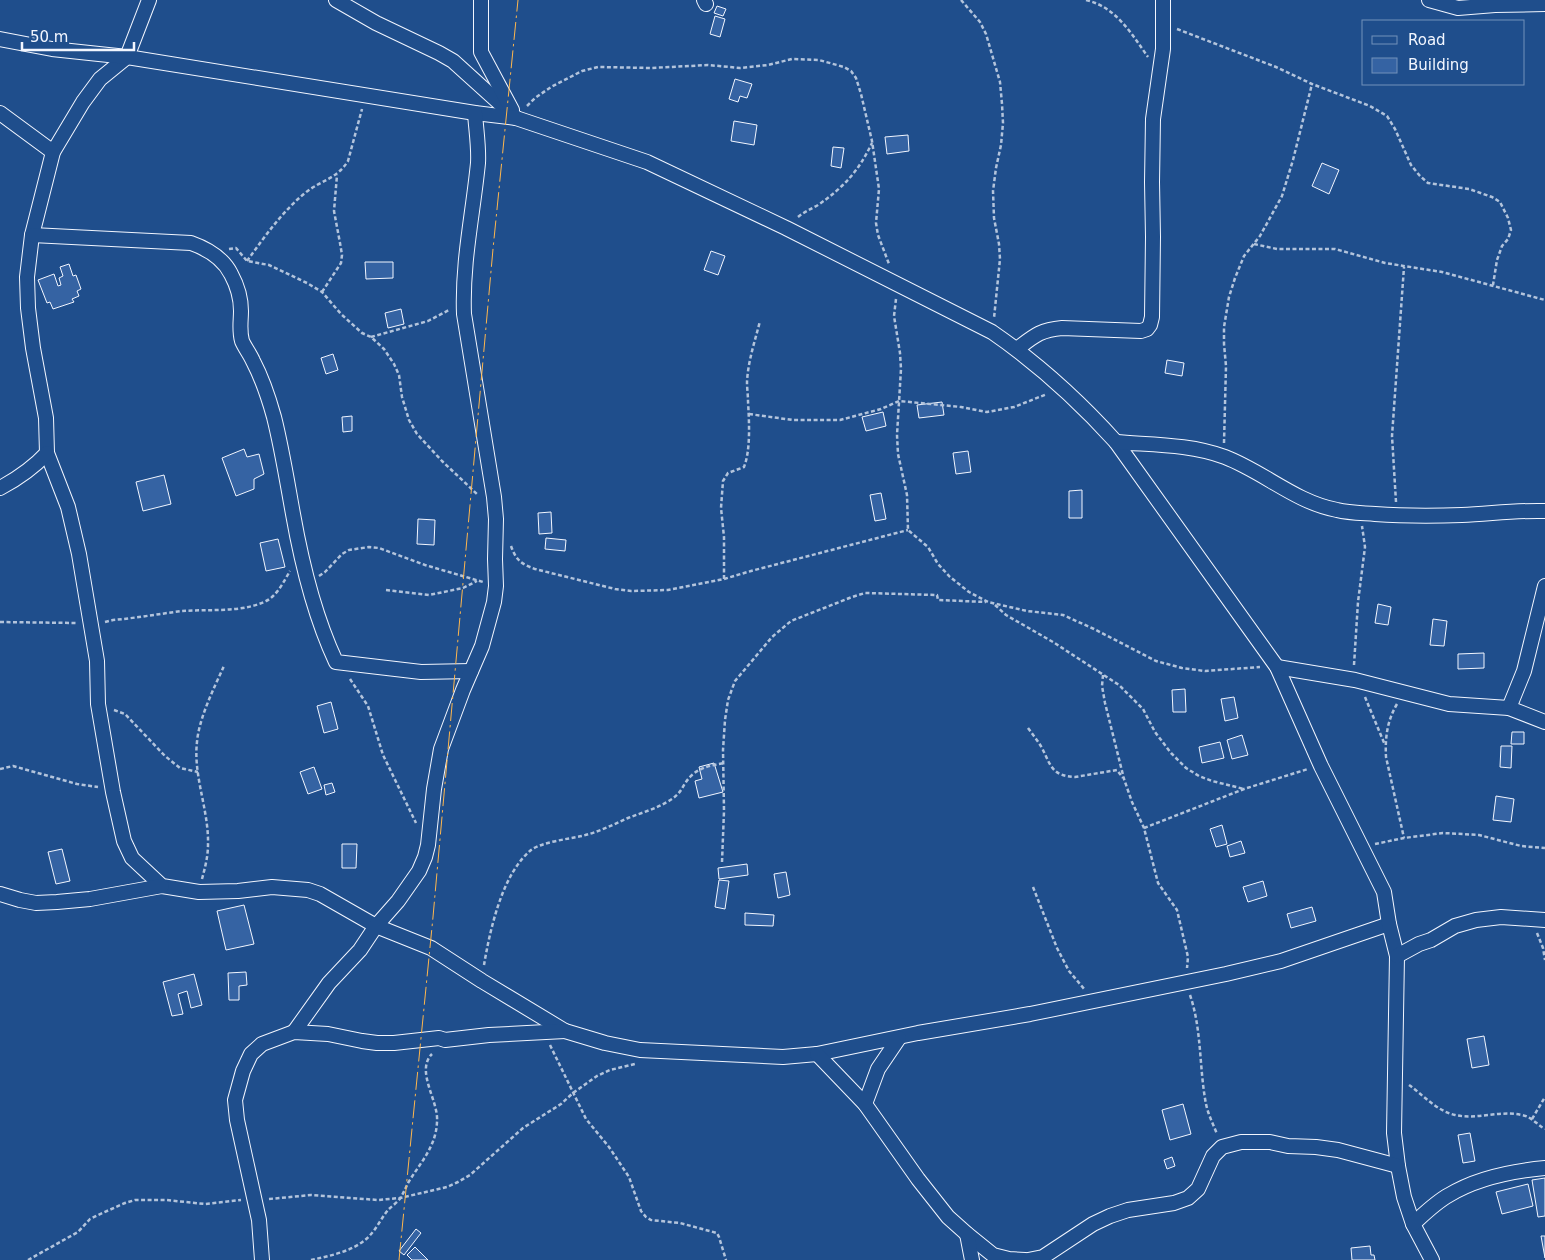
<svg xmlns="http://www.w3.org/2000/svg" width="1545" height="1260" font-family="'DejaVu Sans',sans-serif">
<style>
.building{fill:#3563a3;stroke:#f2f6ff}
.lines{fill:none;stroke-linecap:round;stroke-linejoin:round}
.minor-casing{stroke:#f2f6ff;stroke-width:16}
.path{stroke:#b3c4dc;stroke-width:2.5;stroke-dasharray:4 2.5;stroke-linecap:butt}
.minor{stroke:#1f4e8c;stroke-width:14}
.power{stroke:#ffb74d;stroke-width:1;stroke-dasharray:18 4 2.5 4;stroke-linecap:butt}
</style>
<rect width="100%" height="100%" fill="#1f4e8c"/>
<!-- building -->
<g class="building">
<path d="M 717,6 L 726,9 L 723,16 L 714,13 Z"/>
<path d="M 715,16 L 725,19 L 720,37 L 710,34 Z"/>
<path d="M 735,79 L 752,84 L 747,98 L 740,96 L 738,102 L 729,99 Z"/>
<path d="M 734,121 L 757,125 L 754,145 L 731,141 Z"/>
<path d="M 908,135 L 909,151 L 887,154 L 885,137 Z"/>
<path d="M 833,147 L 844,148 L 841,168 L 831,166 Z"/>
<path d="M 1322,163 L 1339,170 L 1329,194 L 1312,186 Z"/>
<path d="M 711,251 L 725,256 L 718,275 L 704,270 Z"/>
<path d="M 365,262 L 393,262 L 393,278 L 366,279 Z"/>
<path d="M 69,264 L 73,276 L 76,275 L 81,289 L 77,291 L 79,296 L 72,299 L 74,302 L 53,309 L 50,302 L 47,303 L 38,280 L 54,274 L 58,286 L 61,285 L 59,278 L 63,276 L 60,267 Z"/>
<path d="M 401,309 L 404,324 L 388,328 L 385,313 Z"/>
<path d="M 333,354 L 338,370 L 326,374 L 321,358 Z"/>
<path d="M 1167,360 L 1184,363 L 1182,376 L 1165,373 Z"/>
<path d="M 942,402 L 944,415 L 919,418 L 917,405 Z"/>
<path d="M 883,412 L 886,426 L 866,431 L 862,417 Z"/>
<path d="M 352,416 L 352,431 L 343,432 L 342,417 Z"/>
<path d="M 244,449 L 247,457 L 259,454 L 264,474 L 254,479 L 254,489 L 236,496 L 222,458 Z"/>
<path d="M 968,451 L 971,472 L 956,474 L 953,453 Z"/>
<path d="M 164,475 L 171,504 L 143,511 L 136,482 Z"/>
<path d="M 1082,490 L 1082,518 L 1069,518 L 1069,491 Z"/>
<path d="M 881,493 L 886,519 L 875,521 L 870,495 Z"/>
<path d="M 551,512 L 552,533 L 539,534 L 538,513 Z"/>
<path d="M 418,519 L 435,520 L 434,545 L 417,544 Z"/>
<path d="M 546,538 L 566,540 L 565,551 L 545,549 Z"/>
<path d="M 278,539 L 285,567 L 266,571 L 260,543 Z"/>
<path d="M 1378,604 L 1391,607 L 1388,625 L 1375,623 Z"/>
<path d="M 1433,619 L 1447,621 L 1444,646 L 1430,645 Z"/>
<path d="M 1484,653 L 1484,668 L 1458,669 L 1458,654 Z"/>
<path d="M 1185,689 L 1186,712 L 1173,712 L 1172,690 Z"/>
<path d="M 1234,697 L 1238,718 L 1225,721 L 1221,699 Z"/>
<path d="M 331,702 L 338,729 L 324,733 L 317,706 Z"/>
<path d="M 1512,732 L 1524,732 L 1524,744 L 1511,744 Z"/>
<path d="M 1242,735 L 1248,755 L 1232,759 L 1227,740 Z"/>
<path d="M 1220,742 L 1224,758 L 1202,763 L 1199,747 Z"/>
<path d="M 1501,746 L 1512,746 L 1511,768 L 1500,767 Z"/>
<path d="M 714,763 L 723,792 L 699,798 L 695,781 L 702,779 L 699,767 Z"/>
<path d="M 314,767 L 322,789 L 308,794 L 300,772 Z"/>
<path d="M 332,783 L 335,792 L 326,795 L 324,785 Z"/>
<path d="M 1496,796 L 1514,799 L 1511,822 L 1493,820 Z"/>
<path d="M 1222,825 L 1227,844 L 1216,847 L 1210,829 Z"/>
<path d="M 1241,841 L 1245,853 L 1230,857 L 1227,846 Z"/>
<path d="M 342,844 L 357,844 L 356,868 L 342,868 Z"/>
<path d="M 62,849 L 70,881 L 56,884 L 48,852 Z"/>
<path d="M 747,864 L 748,875 L 719,879 L 718,868 Z"/>
<path d="M 786,872 L 790,895 L 778,898 L 774,874 Z"/>
<path d="M 719,880 L 729,881 L 725,909 L 715,907 Z"/>
<path d="M 1263,881 L 1267,896 L 1248,902 L 1243,887 Z"/>
<path d="M 244,905 L 254,944 L 226,950 L 217,911 Z"/>
<path d="M 1312,907 L 1316,921 L 1291,928 L 1287,914 Z"/>
<path d="M 745,913 L 774,915 L 773,926 L 745,925 Z"/>
<path d="M 246,972 L 247,985 L 239,986 L 239,1000 L 229,1000 L 228,973 Z"/>
<path d="M 194,974 L 202,1005 L 191,1008 L 187,991 L 178,994 L 183,1014 L 172,1016 L 163,982 Z"/>
<path d="M 1484,1036 L 1489,1065 L 1472,1068 L 1467,1039 Z"/>
<path d="M 1183,1104 L 1191,1134 L 1170,1140 L 1162,1110 Z"/>
<path d="M 1470,1133 L 1475,1161 L 1463,1163 L 1458,1135 Z"/>
<path d="M 1172,1157 L 1175,1166 L 1167,1169 L 1164,1160 Z"/>
<path d="M 1545,1178 L 1545,1216 L 1538,1217 L 1532,1180 Z"/>
<path d="M 1528,1184 L 1533,1206 L 1502,1214 L 1496,1192 Z"/>
<path d="M 416,1229 L 421,1233 L 404,1255 L 399,1251 Z"/>
<path d="M 1541,1236 L 1545,1236 L 1545,1258 Z"/>
<path d="M 1370,1246 L 1371,1255 L 1374,1255 L 1375,1260 L 1352,1260 L 1351,1248 Z"/>
<path d="M 415,1247 L 428,1260 L 412,1260 L 407,1255 Z"/>
</g>
<g class="lines">
<!-- minor casing -->
<g class="minor-casing">
<g id="minor">
<path d="M 149,0 L 127,57 L 100,79 L 83,102 L 53,152 L 32,235 L 27,277 L 28,308 L 33,348 L 46,418 L 47,453 L 68,507 L 79,554 L 97,661 L 98,704 L 113,792 L 124,841 L 132,858 L 162,886 L 199,892 L 238,891 L 272,887 L 308,890 L 320,894 L 376,926 L 431,948 L 482,981 L 565,1031 L 605,1043 L 640,1050 L 783,1057 L 817,1054 L 918,1033 L 1030,1014 L 1226,974 L 1281,961 L 1389,924"/>
<path d="M 336,0 L 376,23 L 439,53 L 453,61 L 516,118"/>
<path d="M 481,0 L 481,52 L 512,110"/>
<path d="M 704,0 L 706,4"/>
<path d="M 1429,0 L 1458,8 L 1495,5 L 1545,4"/>
<path d="M 0,39 L 52,49 L 127,57 L 475,113 L 516,118 L 647,162 L 786,228 L 992,332 C 1037,363 1079,401 1116,442 L 1277,667 L 1321,766 L 1384,892 L 1389,924 L 1397,956 L 1394,1133 L 1398,1166 L 1404,1197 L 1413,1224 L 1432,1260"/>
<path d="M 0,113 L 53,152"/>
<path d="M 32,235 L 191,243 C 208,249 223,258 231,274 C 237,285 241,299 241,311 C 241,321 239,330 242,341 C 245,348 250,354 253,361 C 262,378 269,399 274,417 C 282,449 287,481 293,514 C 302,565 314,615 336,662 L 421,672 L 471,671"/>
<path d="M 1017,349 C 1034,336 1040,330 1062,328 L 1141,331 L 1147,329 L 1150,325 L 1152,317 L 1153,237 L 1152,182 L 1153,119 L 1163,49 L 1163,0"/>
<path d="M 1116,442 C 1152,445 1190,444 1225,457 C 1264,472 1295,502 1337,510 C 1349,513 1362,513 1375,514 C 1403,516 1433,516 1462,515 C 1489,514 1517,510 1545,511"/>
<path d="M 0,488 C 17,479 34,467 47,453"/>
<path d="M 1277,667 L 1355,680 L 1449,704 L 1509,708 L 1545,722"/>
<path d="M 1509,708 L 1524,671 L 1545,586"/>
<path d="M 0,894 L 20,900 L 36,903 L 57,902 L 90,899 L 162,886"/>
<path d="M 1397,956 L 1419,944 L 1431,940 L 1455,926 L 1476,920 L 1501,917 L 1545,920"/>
<path d="M 294,1032 L 329,983 L 360,950 L 376,926 L 398,901 L 419,871 L 425,857 L 428,845 L 434,789 L 441,749 L 463,690 L 482,646 L 494,602 L 496,586 L 495,559 L 496,519 L 494,497 L 464,314 C 462,262 473,214 478,163 C 479,147 476,129 475,113"/>
<path d="M 817,1054 L 865,1104 L 918,1179 L 948,1217 L 967,1234 L 993,1255 L 1009,1259 L 1025,1260"/>
<path d="M 865,1104 L 878,1069 L 899,1038"/>
<path d="M 1413,1224 C 1424,1214 1436,1202 1449,1195 C 1477,1178 1512,1171 1545,1168"/>
<path d="M 967,1234 L 972,1260"/>
<path d="M 262,1260 L 259,1220 L 237,1120 L 235,1100 L 243,1071 L 251,1054 L 262,1044 L 294,1032 L 328,1034 L 362,1041 L 377,1043 L 394,1043 L 439,1038 L 445,1040 L 489,1035 L 565,1031"/>
<path d="M 1028,1260 L 1043,1257 L 1093,1224 L 1110,1216 L 1128,1210 L 1174,1203 L 1188,1198 L 1198,1189 L 1213,1156 L 1222,1147 L 1241,1142 L 1270,1142 L 1288,1146 L 1316,1147 L 1338,1150 L 1398,1166"/>
</g>
</g>
<!-- path -->
<g class="path">
<path d="M 961,0 L 980,22 L 986,34 L 1000,82 L 1002,104 L 1003,123 L 1001,145 L 996,168 L 993,191 L 994,218 L 999,244 L 1000,259 L 994,318"/>
<path d="M 1086,0 C 1116,7 1131,33 1148,57"/>
<path d="M 1177,29 L 1276,67 L 1312,84 L 1370,106 L 1387,116 L 1395,129 L 1411,165 L 1420,176 L 1428,183 L 1469,189 L 1492,197 L 1500,202 L 1508,218 L 1511,230 L 1508,239 L 1502,246 L 1497,260 L 1493,285"/>
<path d="M 527,106 L 535,98 L 551,87 L 582,71 L 598,67 L 651,68 L 708,65 L 740,68 L 768,65 L 792,59 L 819,60 L 844,67 L 851,71 L 856,78 L 861,94 L 872,141 L 879,189 L 876,223 L 878,235 L 889,264"/>
<path d="M 798,217 C 804,212 811,209 818,205 C 844,187 858,172 872,143"/>
<path d="M 1254,244 L 1277,249 L 1335,249 L 1385,263 L 1442,272 L 1545,300"/>
<path d="M 229,249 L 236,248 L 247,261 L 269,265 L 307,283 L 322,292 L 341,314 L 362,333 L 371,337 L 384,349 L 394,364 L 399,375 L 402,397 L 409,420 L 417,434 L 442,461 L 478,495"/>
<path d="M 247,261 C 265,236 282,212 305,193 C 321,180 337,179 348,161 L 362,109"/>
<path d="M 322,292 L 341,263 L 342,255 L 340,243 L 334,211 L 337,175"/>
<path d="M 896,299 L 894,316 L 900,353 L 901,369 L 897,435 L 898,454 L 907,495 L 908,530 L 928,547 L 938,564 L 950,577 L 969,592 L 988,602 L 1027,611 L 1063,615 L 1094,629 L 1156,661 L 1182,668 L 1205,671 L 1260,667"/>
<path d="M 371,337 L 428,321 L 449,310"/>
<path d="M 749,414 L 793,420 L 840,420 L 881,409 L 899,401 L 961,407 L 987,412 L 1014,407 L 1047,394"/>
<path d="M 1224,443 L 1226,366 L 1224,344 L 1224,327 L 1229,297 L 1235,278 L 1244,256 L 1260,236 L 1282,196 L 1293,160 L 1312,84"/>
<path d="M 1396,502 L 1392,436 L 1404,267"/>
<path d="M 511,546 C 516,560 521,564 535,569 L 615,589 L 631,591 L 668,590 L 724,579 L 751,571 L 908,530"/>
<path d="M 319,576 L 325,572 L 342,554 L 349,550 L 369,547 L 379,548 L 425,565 L 483,582"/>
<path d="M 724,579 L 724,537 L 721,508 L 723,481 L 728,473 L 744,467 C 751,449 749,420 748,401 C 748,395 747,388 747,382 C 748,361 755,341 760,321"/>
<path d="M 386,590 L 429,595 L 463,588 L 477,581"/>
<path d="M 995,605 L 1006,615 L 1053,642 L 1119,685 L 1143,709 L 1155,732 L 1171,753 L 1186,768 L 1199,776 L 1212,781 L 1244,789"/>
<path d="M 0,622 L 76,623"/>
<path d="M 105,622 L 113,620 C 136,618 159,614 182,611 C 209,609 242,613 266,601 C 277,596 284,581 290,571"/>
<path d="M 1354,665 L 1358,602 L 1365,547 L 1362,526"/>
<path d="M 1103,675 L 1102,686 L 1105,703 L 1124,779 L 1132,802 L 1144,828 L 1158,883 L 1177,910 L 1188,957 L 1187,968"/>
<path d="M 350,679 L 368,706 L 383,755 L 416,823"/>
<path d="M 1365,697 L 1385,745"/>
<path d="M 1397,704 C 1387,721 1385,738 1386,757 L 1404,838"/>
<path d="M 114,710 L 125,714 L 165,756 L 180,768 L 198,772"/>
<path d="M 1028,728 C 1033,735 1038,741 1042,748 C 1051,766 1052,776 1075,777 L 1117,770 L 1123,778"/>
<path d="M 0,769 L 13,766 L 77,784 L 98,787"/>
<path d="M 1144,828 L 1244,789 L 1308,769"/>
<path d="M 1375,844 L 1404,838 L 1443,833 L 1479,835 L 1521,846 L 1545,848"/>
<path d="M 722,862 L 724,811 L 723,750 L 725,720 L 728,700 L 735,681 L 746,668 L 772,637 L 791,621 L 852,597 L 865,593 L 937,595 L 938,600 L 986,602"/>
<path d="M 202,879 C 205,868 208,856 208,845 C 209,810 193,776 197,742 C 199,718 214,688 224,666"/>
<path d="M 1033,887 L 1057,948 L 1069,971 L 1085,990"/>
<path d="M 1537,933 L 1543,948 L 1545,960"/>
<path d="M 484,965 C 490,930 502,874 531,850 C 542,842 568,839 582,836 C 598,832 613,825 628,818 C 641,813 655,809 667,802 C 684,793 681,785 692,775 C 701,767 713,765 724,763"/>
<path d="M 1190,995 C 1202,1030 1199,1068 1206,1104 C 1208,1114 1213,1124 1217,1134"/>
<path d="M 550,1045 L 586,1119 L 609,1147 L 629,1177 L 641,1211 L 646,1217 L 651,1220 L 680,1223 L 717,1233 L 719,1237 L 726,1260"/>
<path d="M 1409,1085 C 1423,1095 1437,1111 1455,1115 C 1477,1120 1500,1110 1522,1115 C 1532,1117 1536,1124 1545,1129"/>
<path d="M 1532,1119 L 1545,1097"/>
<path d="M 269,1199 L 311,1195 L 378,1200 L 400,1198 L 447,1187 L 458,1182 L 470,1175 L 523,1128 L 561,1104 L 573,1093 L 597,1076 L 610,1070 L 635,1064"/>
<path d="M 28,1260 L 78,1232 L 90,1219 L 98,1215 L 125,1203 L 135,1200 L 166,1200 L 205,1204 L 241,1200"/>
<path d="M 311,1260 C 329,1256 350,1252 365,1240 C 375,1232 380,1220 388,1210 C 392,1206 398,1202 401,1197 C 404,1192 406,1187 408,1183 C 420,1163 436,1147 437,1122 C 439,1101 415,1071 432,1054"/>
</g>
<!-- minor -->
<use href="#minor" class="minor"/>
<!-- power -->
<path class="power" d="M 399,1260 L 433,917 L 493,249 L 518,0"/>
</g>
<!-- legend -->
<rect x="1362" y="20" width="162" height="65" fill="#1f4e8c" stroke="#7391ba"/>
<rect x="1372" y="36" width="25" height="8" fill="#1f4e8c" stroke="#7391ba"/>
<text x="1408" y="45" font-size="15" fill="#f2f6ff">Road</text>
<rect x="1372" y="58" width="25" height="15" fill="#3563a3" stroke="#7391ba"/>
<text x="1408" y="70" font-size="15" fill="#f2f6ff">Building</text>
<!-- scale -->
<path d="M22 42v8h112v-8" fill="none" stroke="#f2f6ff" stroke-width="2.5"/>
<text x="30" y="42" font-size="15" fill="#f2f6ff" stroke="#1f4e8c" stroke-width="4" paint-order="stroke">50 m</text>
</svg>
